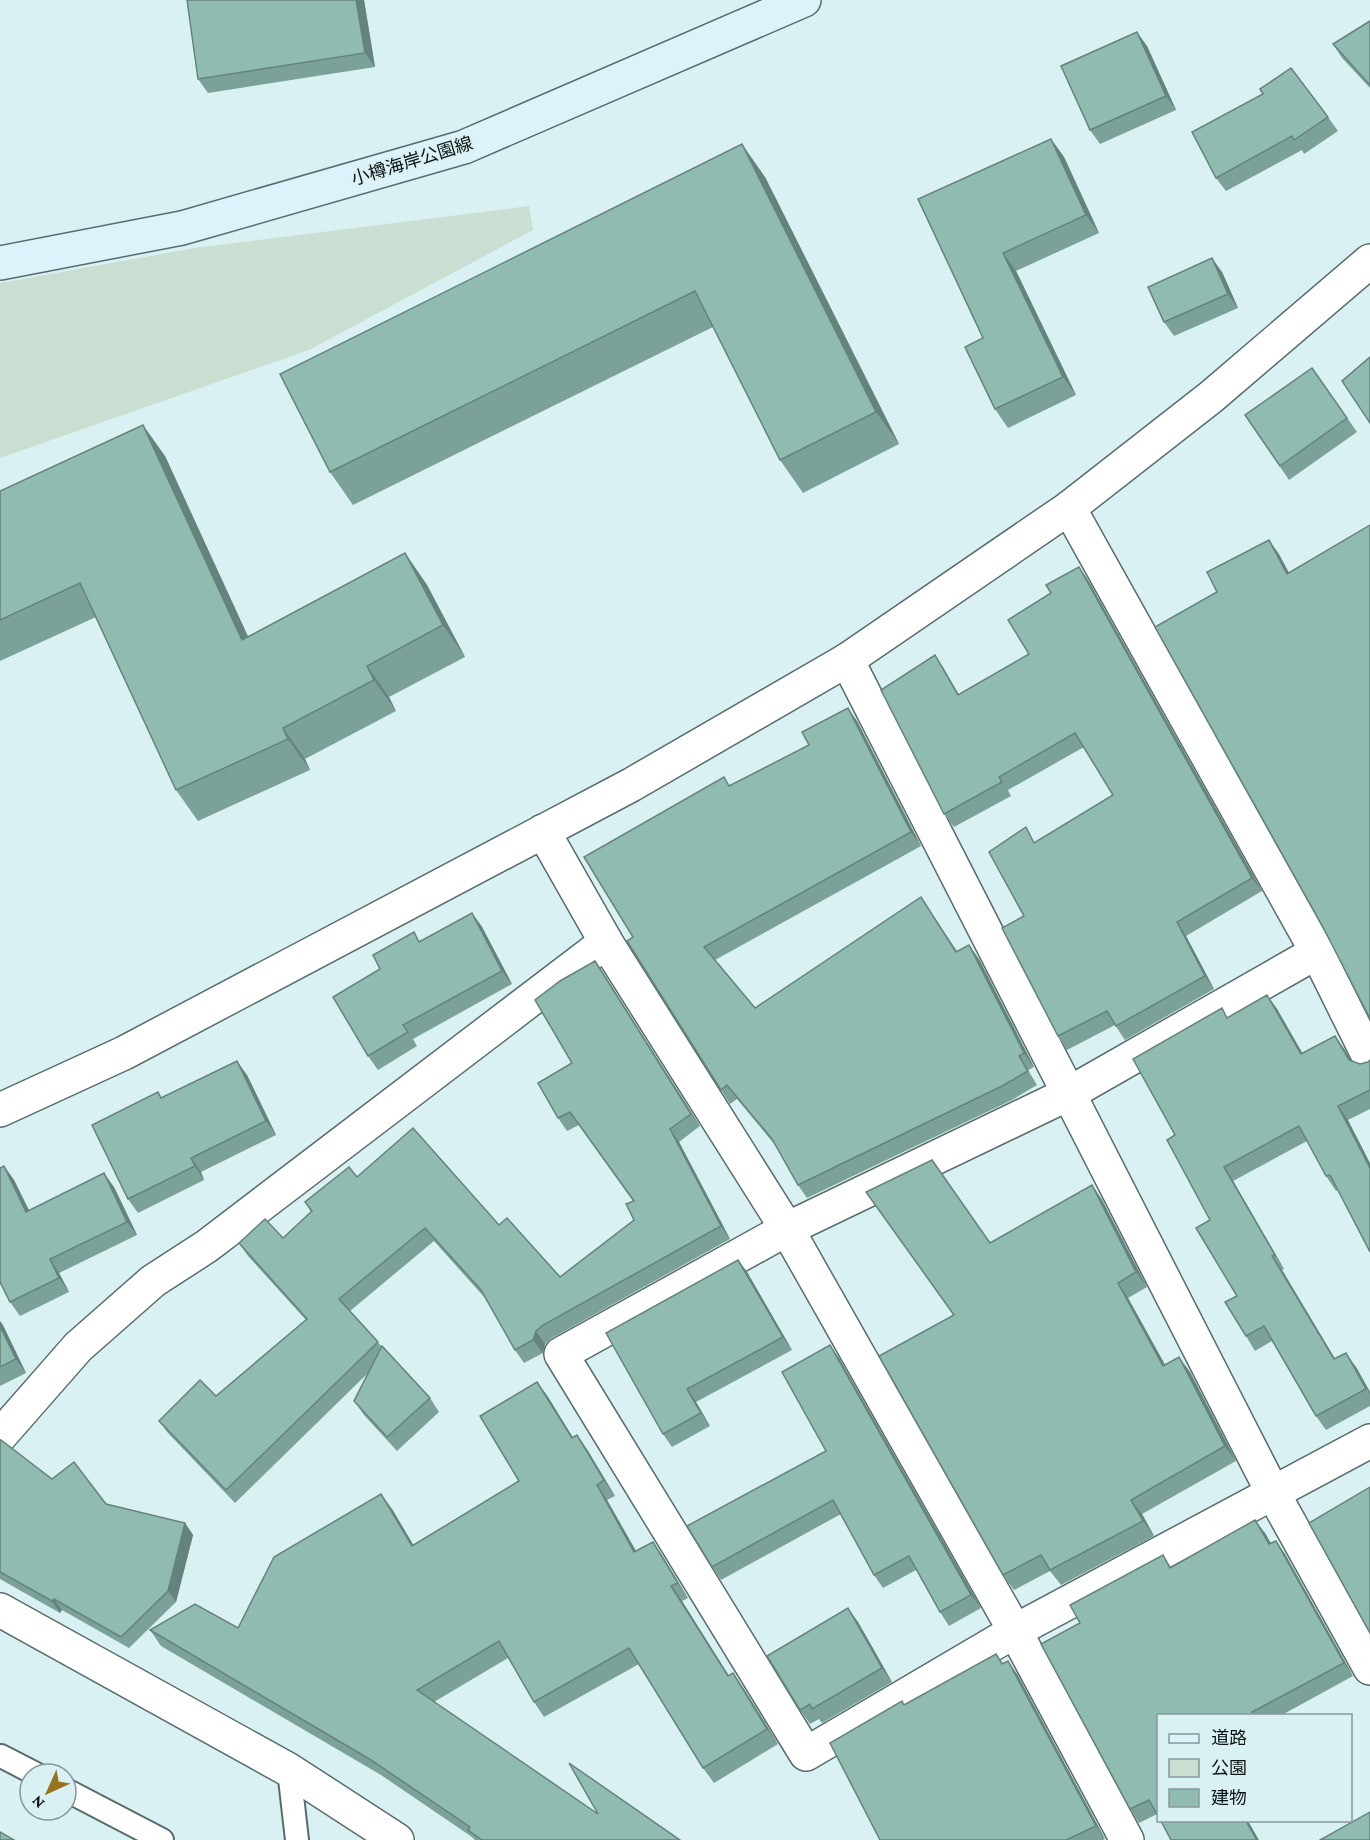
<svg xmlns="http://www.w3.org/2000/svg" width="1370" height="1840" font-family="'Crimson Pro','Noto Sans JP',serif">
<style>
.green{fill:#cadfd1}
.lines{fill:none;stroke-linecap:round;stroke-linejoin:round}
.service-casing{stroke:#586c6e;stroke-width:26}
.minor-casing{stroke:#586c6e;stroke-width:36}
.tertiary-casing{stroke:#586c6e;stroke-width:36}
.secondary-casing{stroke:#586c6e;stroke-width:36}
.service{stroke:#fff;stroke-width:22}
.minor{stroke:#fff;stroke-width:33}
.tertiary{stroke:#fff;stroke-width:33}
.secondary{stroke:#ddf3fc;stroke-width:33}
.wall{fill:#7ba198}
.shaded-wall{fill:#64837c}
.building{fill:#8fbbb1;stroke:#64837c;stroke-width:1.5}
.labels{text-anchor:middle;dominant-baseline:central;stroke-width:4.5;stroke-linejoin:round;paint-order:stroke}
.street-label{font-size:18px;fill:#0b1314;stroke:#daf1f3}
</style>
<rect width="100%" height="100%" fill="#daf1f3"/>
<!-- green -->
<path class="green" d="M 529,206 L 533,230 L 309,350 L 0,458 L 0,283 L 195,248 Z"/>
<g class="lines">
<!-- service casing -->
<g class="service-casing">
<g id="service">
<path d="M 1,1756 L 36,1774"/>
<path d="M 289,1770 L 297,1840"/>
<path d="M 66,1790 L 162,1840"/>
</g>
</g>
<!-- minor casing -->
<g class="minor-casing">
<g id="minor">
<path d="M 1069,508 L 1317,952 L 1370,1059"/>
<path d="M 847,660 L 1273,1493 L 1370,1668"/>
<path d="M 543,831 L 606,942 L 787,1229 L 1015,1631 L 1127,1840"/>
<path d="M 1317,952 L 1068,1094 L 787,1229 L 561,1354 L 806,1754 L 1015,1631 L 1370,1441"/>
<path d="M 0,1436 L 78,1347 L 153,1281 L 207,1246 L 606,942"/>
<path d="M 0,1610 L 289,1770 L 397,1840"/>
</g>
</g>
<!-- tertiary casing -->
<g class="tertiary-casing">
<path id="tertiary" d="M 0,1110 L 124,1053 L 631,785 L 847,660 L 1069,508 L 1211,397 L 1370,261"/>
</g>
<!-- secondary casing -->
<g class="secondary-casing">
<path id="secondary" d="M 0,263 L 182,228 L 464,147 L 804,0"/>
</g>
<!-- service -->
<use href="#service" class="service"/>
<!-- minor -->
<use href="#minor" class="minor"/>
<!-- tertiary -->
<use href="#tertiary" class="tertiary"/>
<!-- secondary -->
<use href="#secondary" class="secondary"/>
</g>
<!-- wall -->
<g class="wall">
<path d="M 364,0 L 375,67 L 208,93 L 198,79 Z"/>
<path d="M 1370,21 L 1370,88 L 1342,58 L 1333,44 Z"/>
<path d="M 1147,46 L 1176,110 L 1100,144 L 1090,130 Z"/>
<path d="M 1328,117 L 1338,131 L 1304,154 L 1302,150 L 1226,191 L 1216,178 Z"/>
<path d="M 1051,139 L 1064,157 L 1099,233 L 1016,271 L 1076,395 L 1008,428 L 995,409 L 983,338 L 918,199 Z"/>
<path d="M 765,177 L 899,444 L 803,493 L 780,460 L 713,327 L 353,505 L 330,472 Z"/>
<path d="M 1222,272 L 1238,308 L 1174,336 L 1164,322 Z"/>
<path d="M 1312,368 L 1357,432 L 1289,480 L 1245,415 Z"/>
<path d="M 165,456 L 248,637 L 405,553 L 427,585 L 465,657 L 389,697 L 396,711 L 305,759 L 310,770 L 198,821 L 176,790 L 96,617 L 0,661 L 0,491 Z"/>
<path d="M 1079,567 L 1088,580 L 1262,891 L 1186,936 L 1214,989 L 1125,1040 L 1115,1025 L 1067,1050 L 1058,1036 L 1024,916 L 1036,842 L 1113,795 L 1084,747 L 1008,790 L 1011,796 L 954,827 L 944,814 L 935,655 L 944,669 L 959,695 L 1029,654 L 1051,593 Z"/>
<path d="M 857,721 L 921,846 L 715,960 L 755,1008 L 930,911 L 957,951 L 979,959 L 1034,1067 L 1028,1070 L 1037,1085 L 1012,1100 L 807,1198 L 798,1185 L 776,1146 L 737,1099 L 730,1104 L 721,1090 L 633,937 Z"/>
<path d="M 472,913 L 482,927 L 512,984 L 413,1039 L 417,1046 L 378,1070 L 368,1056 L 380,969 L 420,941 Z"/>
<path d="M 595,961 L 700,1126 L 679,1142 L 730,1239 L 552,1338 L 545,1344 L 543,1353 L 524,1363 L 515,1350 L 485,1298 L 434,1241 L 350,1311 L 381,1346 L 430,1398 L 439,1412 L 397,1451 L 364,1415 L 354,1401 L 368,1373 L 235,1503 L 168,1433 L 159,1421 L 216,1396 L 306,1320 L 248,1256 L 239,1243 L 283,1238 L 311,1212 L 305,1202 L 357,1177 L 499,1225 L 560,1277 L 634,1220 L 633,1201 L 579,1125 L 567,1131 L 558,1118 L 572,1063 Z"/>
<path d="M 1267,995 L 1277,1009 L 1302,1053 L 1335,1036 L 1351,1061 L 1360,1064 L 1368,1062 L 1370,1060 L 1370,1109 L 1348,1120 L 1338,1190 L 1336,1191 L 1326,1176 L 1307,1141 L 1233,1181 L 1284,1269 L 1282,1270 L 1335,1359 L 1356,1367 L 1370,1392 L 1370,1406 L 1326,1430 L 1316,1416 L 1272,1341 L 1255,1351 L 1246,1336 L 1237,1296 L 1210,1220 L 1175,1135 L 1228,1018 Z"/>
<path d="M 247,1075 L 276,1135 L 201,1172 L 204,1180 L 138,1213 L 128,1199 L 162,1098 Z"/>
<path d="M 4,1166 L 14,1180 L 29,1210 L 114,1187 L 137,1235 L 59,1273 L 69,1292 L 20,1316 L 10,1302 Z"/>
<path d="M 1092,1185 L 1102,1200 L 1147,1287 L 1128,1298 L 1165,1365 L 1190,1372 L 1236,1461 L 1142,1514 L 1154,1536 L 1061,1585 L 1050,1571 L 1014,1590 L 1003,1575 L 954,1315 L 990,1243 Z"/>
<path d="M 738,1260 L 747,1272 L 792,1350 L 696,1402 L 710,1426 L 672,1447 L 663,1434 Z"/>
<path d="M 0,1321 L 26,1373 L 0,1386 Z"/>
<path d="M 830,1345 L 839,1358 L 981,1608 L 949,1626 L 940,1612 L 916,1570 L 883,1588 L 874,1575 L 841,1514 L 721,1580 L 712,1567 L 826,1451 Z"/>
<path d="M 537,1382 L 548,1397 L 573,1438 L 577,1435 L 588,1451 L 615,1496 L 607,1500 L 636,1551 L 653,1542 L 663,1557 L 688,1598 L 682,1601 L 729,1676 L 744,1689 L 778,1744 L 714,1783 L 703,1768 L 639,1664 L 544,1717 L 534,1702 L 508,1658 L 434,1702 L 598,1814 L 680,1840 L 475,1840 L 472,1837 L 381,1775 L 161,1646 L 150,1630 L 238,1628 L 392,1509 L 413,1545 L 519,1481 Z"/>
<path d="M 0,1440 L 52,1479 L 106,1504 L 185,1523 L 193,1535 L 176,1602 L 129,1648 L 62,1610 L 60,1613 L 0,1579 Z"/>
<path d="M 1265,1533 L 1271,1544 L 1285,1554 L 1353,1676 L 1280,1716 L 1158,1716 L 1157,1814 L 1139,1823 L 1130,1809 L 1080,1623 L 1163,1555 L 1171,1567 Z"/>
<path d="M 858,1622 L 892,1682 L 822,1723 L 819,1719 L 810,1724 L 800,1710 Z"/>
<path d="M 996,1654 L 1003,1664 L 1017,1674 L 1105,1839 L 1103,1840 L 880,1840 L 904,1705 Z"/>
</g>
<!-- shaded-wall -->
<g class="shaded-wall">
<path d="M 356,0 L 364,0 L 375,67 L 365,53 Z"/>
<path d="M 1137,32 L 1147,46 L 1176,110 L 1166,96 Z"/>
<path d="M 1051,139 L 1064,157 L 1099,233 L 1086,215 Z"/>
<path d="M 742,144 L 765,177 L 899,444 L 876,412 Z"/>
<path d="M 1003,253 L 1016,271 L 1076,395 L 1063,377 Z"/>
<path d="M 1212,258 L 1222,272 L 1238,308 L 1228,294 Z"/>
<path d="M 143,425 L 165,456 L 264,671 L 242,640 Z"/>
<path d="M 1269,540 L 1279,554 L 1297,588 L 1287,574 Z"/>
<path d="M 405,553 L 427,585 L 465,657 L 443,625 Z"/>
<path d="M 1079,567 L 1088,580 L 1262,891 L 1252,878 Z"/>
<path d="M 935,655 L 944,669 L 967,709 L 958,695 Z"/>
<path d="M 367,666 L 389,697 L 396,711 L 374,680 Z"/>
<path d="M 848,708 L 857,721 L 921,846 L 911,832 Z"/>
<path d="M 283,728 L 305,759 L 310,770 L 288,739 Z"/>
<path d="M 472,913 L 482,927 L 512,984 L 502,971 Z"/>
<path d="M 1177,922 L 1186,936 L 1214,989 L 1205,976 Z"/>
<path d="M 969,945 L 979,959 L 1034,1067 L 1024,1053 Z"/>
<path d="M 595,961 L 604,974 L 700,1126 L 691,1114 Z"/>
<path d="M 1267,995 L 1277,1009 L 1311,1068 L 1301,1054 Z"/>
<path d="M 1335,1036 L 1345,1050 L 1359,1074 L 1349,1060 Z"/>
<path d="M 237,1061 L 247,1075 L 276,1135 L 266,1121 Z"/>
<path d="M 1338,1106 L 1348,1120 L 1370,1163 L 1370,1168 Z"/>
<path d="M 670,1129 L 679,1142 L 730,1239 L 721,1226 Z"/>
<path d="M 191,1158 L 201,1172 L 204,1180 L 195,1166 Z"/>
<path d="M 4,1166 L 14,1180 L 36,1225 L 26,1212 Z"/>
<path d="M 1224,1167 L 1233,1181 L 1284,1269 L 1275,1255 Z"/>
<path d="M 104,1173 L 114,1187 L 137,1235 L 127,1222 Z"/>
<path d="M 1092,1185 L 1102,1200 L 1147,1287 L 1136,1272 Z"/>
<path d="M 1272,1256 L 1282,1270 L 1344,1374 L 1334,1359 Z"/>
<path d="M 50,1259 L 59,1273 L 69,1292 L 59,1278 Z"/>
<path d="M 738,1260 L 747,1272 L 792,1350 L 783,1337 Z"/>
<path d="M 1118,1283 L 1128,1298 L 1174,1381 L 1163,1366 Z"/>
<path d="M 0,1321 L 3,1325 L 26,1373 L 16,1359 L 0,1326 Z"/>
<path d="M 536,1331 L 545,1344 L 543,1353 L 533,1340 Z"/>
<path d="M 830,1345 L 839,1358 L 981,1608 L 971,1595 Z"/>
<path d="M 1346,1353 L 1356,1367 L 1370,1392 L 1370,1394 Z"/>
<path d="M 1179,1357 L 1190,1372 L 1236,1461 L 1225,1446 Z"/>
<path d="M 537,1382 L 548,1397 L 583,1454 L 572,1438 Z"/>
<path d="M 687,1389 L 696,1402 L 710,1426 L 701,1413 Z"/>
<path d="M 577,1435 L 588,1451 L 615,1496 L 604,1480 Z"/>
<path d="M 597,1485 L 607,1500 L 645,1567 L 634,1552 Z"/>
<path d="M 381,1494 L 392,1509 L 423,1561 L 412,1546 Z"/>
<path d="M 1131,1500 L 1142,1514 L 1154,1536 L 1143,1521 Z"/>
<path d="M 1255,1520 L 1265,1533 L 1279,1558 L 1269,1544 Z"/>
<path d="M 185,1523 L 193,1535 L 176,1602 L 168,1591 Z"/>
<path d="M 1276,1541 L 1285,1554 L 1353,1676 L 1344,1663 Z"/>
<path d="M 653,1542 L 663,1557 L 688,1598 L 678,1583 Z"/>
<path d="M 671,1586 L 682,1601 L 739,1692 L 728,1676 Z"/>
<path d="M 54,1599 L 62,1610 L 60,1613 L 52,1601 Z"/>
<path d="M 848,1608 L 858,1622 L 892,1682 L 882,1668 Z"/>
<path d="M 1008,1661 L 1017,1674 L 1105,1839 L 1096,1826 Z"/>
<path d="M 733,1673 L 744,1689 L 778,1744 L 767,1729 Z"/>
<path d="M 1246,1821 L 1248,1821 L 1259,1840 L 1257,1840 Z"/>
</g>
<!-- building -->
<g class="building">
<path d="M 187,0 L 356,0 L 365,53 L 198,79 Z"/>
<path d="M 1370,21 L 1370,85 L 1333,44 Z"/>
<path d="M 1137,32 L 1166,96 L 1090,130 L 1061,66 Z"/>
<path d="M 1291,68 L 1328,117 L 1294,140 L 1292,136 L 1216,178 L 1192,132 L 1263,94 L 1260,89 Z"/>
<path d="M 1051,139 L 1086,215 L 1003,253 L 1063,377 L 995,409 L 965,347 L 983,338 L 918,199 Z"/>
<path d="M 742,144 L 876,412 L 780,460 L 695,291 L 330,472 L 280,374 Z"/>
<path d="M 1212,258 L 1228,294 L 1164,322 L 1148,287 Z"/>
<path d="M 1370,357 L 1370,423 L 1342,381 Z"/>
<path d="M 1312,368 L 1347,418 L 1280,466 L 1245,415 Z"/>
<path d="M 143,425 L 242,640 L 405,553 L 443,625 L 367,666 L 374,680 L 283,728 L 288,739 L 176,790 L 80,583 L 0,620 L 0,491 Z"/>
<path d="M 1370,525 L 1370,1019 L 1324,929 L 1155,627 L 1217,592 L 1207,572 L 1269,540 L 1287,574 Z"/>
<path d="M 1079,567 L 1252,878 L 1177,922 L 1205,976 L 1116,1026 L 1107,1011 L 1058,1036 L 1002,928 L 1024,916 L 989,852 L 1026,827 L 1034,843 L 1113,795 L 1075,733 L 999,777 L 1002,782 L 944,814 L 881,690 L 935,655 L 958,695 L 1029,654 L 1008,620 L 1051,593 L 1046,585 Z"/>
<path d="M 848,708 L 911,832 L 704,947 L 755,1008 L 921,897 L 956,952 L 969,945 L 1024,1053 L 1019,1056 L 1028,1071 L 1002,1086 L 798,1185 L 772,1139 L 727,1085 L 721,1090 L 627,941 L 633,937 L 584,857 L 724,777 L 729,786 L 809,745 L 802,732 Z"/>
<path d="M 472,913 L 502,971 L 403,1025 L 408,1032 L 368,1056 L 333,997 L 380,969 L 373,955 L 414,932 L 419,942 Z"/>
<path d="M 595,961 L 691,1114 L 670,1129 L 721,1226 L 543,1325 L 536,1331 L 533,1340 L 515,1350 L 481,1290 L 425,1228 L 339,1299 L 378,1342 L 226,1490 L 159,1421 L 200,1380 L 216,1396 L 307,1319 L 239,1243 L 265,1219 L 283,1238 L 312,1211 L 305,1202 L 349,1167 L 357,1177 L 413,1128 L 499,1225 L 507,1218 L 560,1277 L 634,1220 L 626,1204 L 634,1201 L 570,1112 L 558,1118 L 538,1083 L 572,1063 L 535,1000 L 560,981 Z"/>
<path d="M 1267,995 L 1301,1054 L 1335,1036 L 1349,1060 L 1360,1064 L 1368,1062 L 1370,1060 L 1370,1090 L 1338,1106 L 1370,1168 L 1370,1252 L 1330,1175 L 1326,1176 L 1299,1126 L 1224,1167 L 1275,1255 L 1272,1256 L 1334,1359 L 1346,1353 L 1366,1389 L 1316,1416 L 1264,1326 L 1246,1336 L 1225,1302 L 1237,1296 L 1196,1228 L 1210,1220 L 1167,1140 L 1175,1135 L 1133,1059 L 1222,1008 L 1227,1018 Z"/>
<path d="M 237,1061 L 266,1121 L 191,1158 L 195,1166 L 128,1199 L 92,1125 L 158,1092 L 161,1098 Z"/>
<path d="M 932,1160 L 990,1243 L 1092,1185 L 1136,1272 L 1118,1283 L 1163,1366 L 1179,1357 L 1225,1446 L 1131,1500 L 1143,1521 L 1050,1570 L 1041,1555 L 1003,1575 L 879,1356 L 954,1315 L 866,1192 Z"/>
<path d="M 4,1166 L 26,1212 L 104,1173 L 127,1222 L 50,1259 L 59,1278 L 10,1302 L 0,1282 L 0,1168 Z"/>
<path d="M 738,1260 L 783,1337 L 687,1389 L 701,1413 L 663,1434 L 606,1333 Z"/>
<path d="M 0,1326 L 16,1359 L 0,1367 Z"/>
<path d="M 830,1345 L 971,1595 L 940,1612 L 909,1556 L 874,1575 L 833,1500 L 712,1567 L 687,1526 L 826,1451 L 782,1372 Z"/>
<path d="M 382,1346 L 430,1398 L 387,1437 L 354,1401 Z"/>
<path d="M 537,1382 L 572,1438 L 577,1435 L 604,1480 L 597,1485 L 634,1552 L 653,1542 L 678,1583 L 671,1586 L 728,1676 L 733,1673 L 767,1729 L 703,1768 L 629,1648 L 534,1702 L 499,1641 L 417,1690 L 598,1814 L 569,1763 L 680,1840 L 482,1840 L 468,1830 L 470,1827 L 371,1760 L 150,1630 L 195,1604 L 238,1628 L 274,1557 L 381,1494 L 412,1546 L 519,1481 L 480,1416 Z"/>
<path d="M 0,1440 L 1,1440 L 52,1479 L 74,1462 L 106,1504 L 185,1523 L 168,1591 L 121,1637 L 54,1599 L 52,1601 L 0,1572 Z"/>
<path d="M 1370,1487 L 1370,1633 L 1309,1523 Z"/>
<path d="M 1255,1520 L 1269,1544 L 1276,1541 L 1344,1663 L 1252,1712 L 1254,1716 L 1158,1716 L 1158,1816 L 1149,1800 L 1130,1809 L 1041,1644 L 1080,1623 L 1070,1605 L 1163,1555 L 1170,1568 Z"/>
<path d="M 848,1608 L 882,1668 L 812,1709 L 810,1704 L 800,1710 L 767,1656 Z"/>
<path d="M 996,1654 L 1002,1664 L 1008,1661 L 1096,1826 L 1068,1839 L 1068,1840 L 880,1840 L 830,1743 L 902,1701 L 904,1705 Z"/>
<path d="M 1370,1812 L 1370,1840 L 1320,1840 Z"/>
<path d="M 1161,1821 L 1246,1821 L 1257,1840 L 1171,1840 Z"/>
<path d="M 0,1832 L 14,1840 L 0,1840 Z"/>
</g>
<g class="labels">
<!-- street labels -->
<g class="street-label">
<text transform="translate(412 161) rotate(-17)">小樽海岸公園線</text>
</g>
</g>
<!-- legend -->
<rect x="1157" y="1714" width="195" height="108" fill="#daf1f3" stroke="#87989a" stroke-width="1.5"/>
<rect x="1169" y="1734" width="30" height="9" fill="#ddf3fc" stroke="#87989a" stroke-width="1.5"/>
<text x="1211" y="1744" font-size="18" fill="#0b1314">道路</text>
<rect x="1169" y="1759" width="30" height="18" fill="#cadfd1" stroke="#87989a" stroke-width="1.5"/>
<text x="1211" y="1774" font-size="18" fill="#0b1314">公園</text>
<rect x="1169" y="1789" width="30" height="18" fill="#8fbbb1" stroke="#87989a" stroke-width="1.5"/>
<text x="1211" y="1804" font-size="18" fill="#0b1314">建物</text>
<!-- north arrow -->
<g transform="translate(48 1792) rotate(225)"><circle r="28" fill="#daf1f3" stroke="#87989a" stroke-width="1.5"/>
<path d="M0-4.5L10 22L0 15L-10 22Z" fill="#96731c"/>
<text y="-9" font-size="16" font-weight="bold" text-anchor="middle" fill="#0b1314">N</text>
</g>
</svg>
